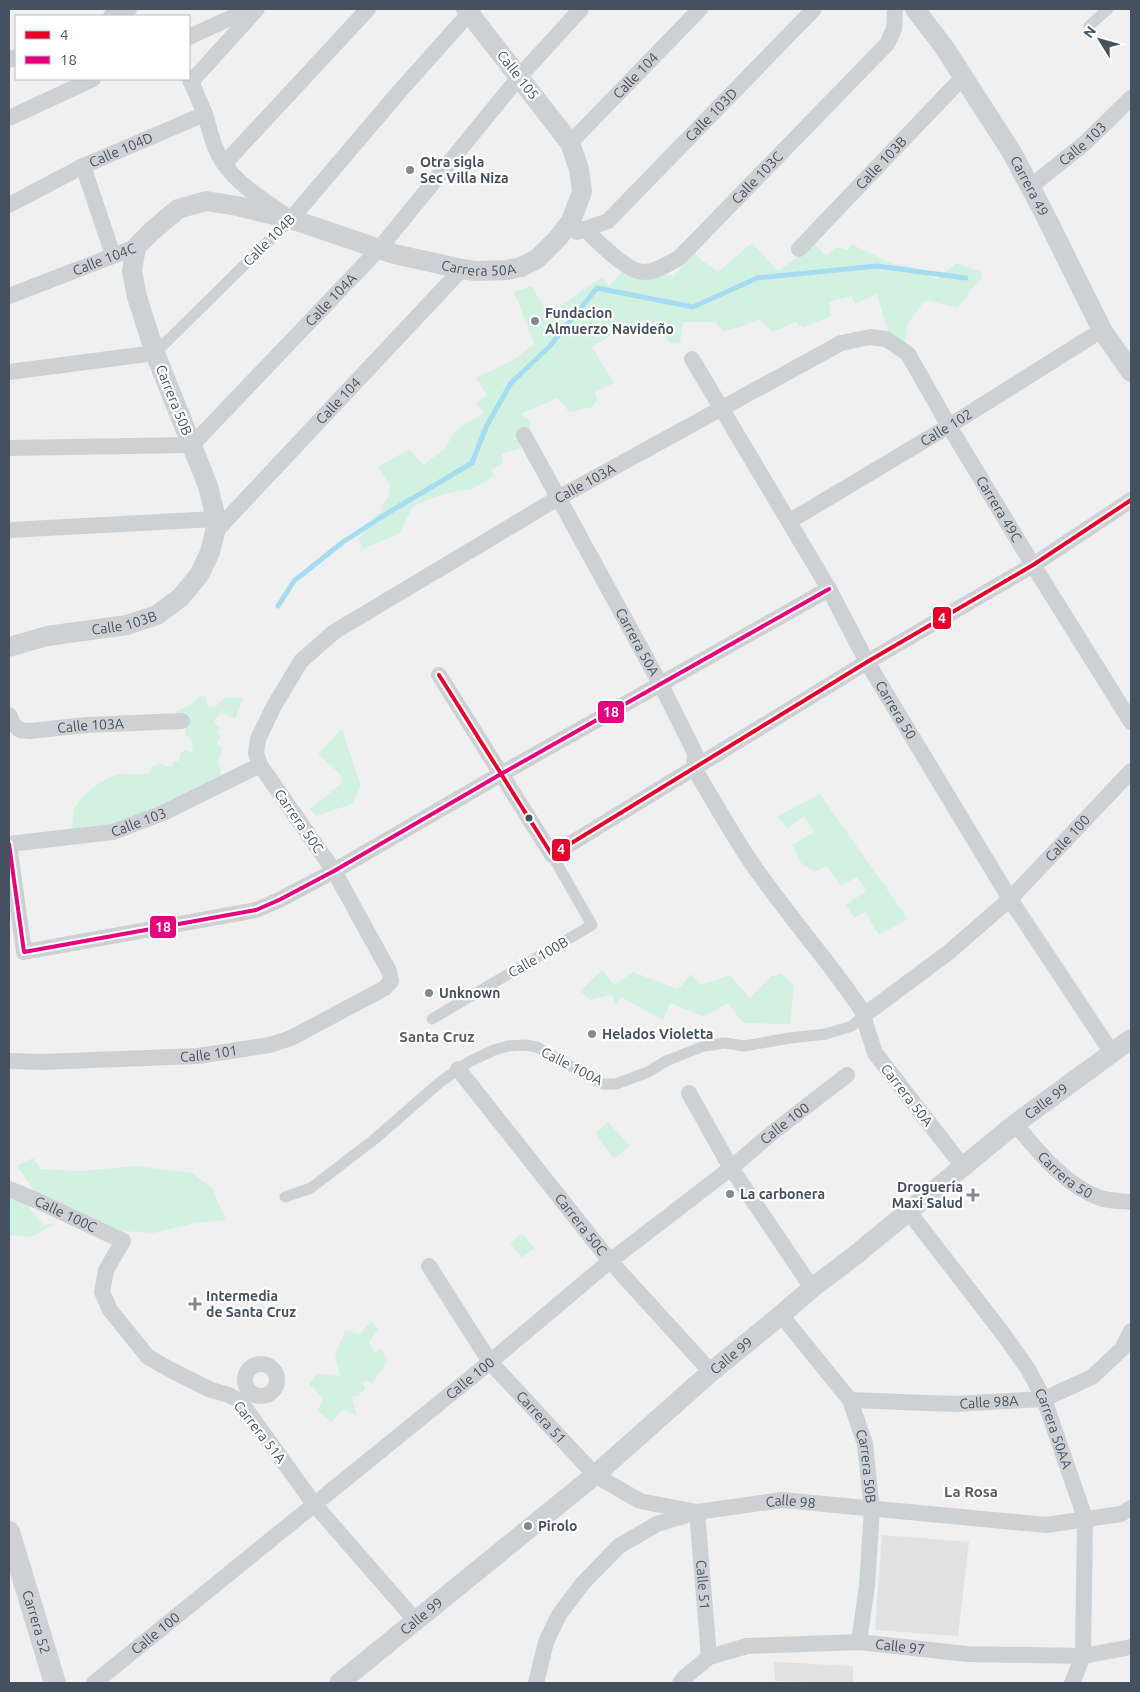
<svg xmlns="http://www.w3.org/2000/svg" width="1140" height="1692" font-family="Ubuntu,sans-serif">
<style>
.education{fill:#e2e1e2}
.green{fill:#d3f1e1}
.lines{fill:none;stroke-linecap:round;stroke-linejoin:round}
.stream{stroke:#a6dcf1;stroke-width:5}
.pedestrian{stroke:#ced1d4;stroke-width:11}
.minor{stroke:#ced1d4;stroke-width:16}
.tertiary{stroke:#ced1d4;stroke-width:20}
.secondary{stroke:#cfd1d5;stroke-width:22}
.bus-1-casing{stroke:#fff;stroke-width:8}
.bus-2-casing{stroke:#fff;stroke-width:8}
.bus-1{stroke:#e4002b;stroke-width:4}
.bus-2{stroke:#e5007d;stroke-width:4}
.poi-dot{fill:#828991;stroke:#fff;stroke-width:2}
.bus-dot{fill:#46515e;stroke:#fff;stroke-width:2}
.labels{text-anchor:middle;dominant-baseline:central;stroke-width:4.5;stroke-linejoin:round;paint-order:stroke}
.street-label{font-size:14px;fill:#46515e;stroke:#fff}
.poi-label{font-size:14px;font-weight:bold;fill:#46515e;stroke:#fff;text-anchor:start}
.neighbourhood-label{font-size:15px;font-weight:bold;fill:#5b5f65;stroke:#fff}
.line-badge{stroke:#fff;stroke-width:2}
.badge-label{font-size:14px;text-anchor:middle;font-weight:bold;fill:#fff}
</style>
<rect width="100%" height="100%" fill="#f1f0f0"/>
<!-- education -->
<g class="education">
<path d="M 882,1535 L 969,1542 L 958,1636 L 875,1630 Z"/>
<path d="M 774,1662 L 853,1666 L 853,1683 L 775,1681 Z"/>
</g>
<!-- green -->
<g class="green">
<path d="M 752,243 L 778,271 L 815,244 L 826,256 L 836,247 L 848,250 L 851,244 L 893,264 L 909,266 L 937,279 L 956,263 L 981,272 L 982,278 L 970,291 L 958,308 L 925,300 L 907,325 L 905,344 L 888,332 L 877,294 L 855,304 L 852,296 L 829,302 L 831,316 L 803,328 L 796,322 L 772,332 L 759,319 L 745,326 L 723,331 L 715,322 L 683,322 L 680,343 L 670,344 L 656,321 L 630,333 L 624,327 L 592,347 L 614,383 L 595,392 L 597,400 L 592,407 L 569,412 L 558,398 L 520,414 L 530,420 L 528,446 L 501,454 L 503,463 L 492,469 L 493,477 L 472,489 L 444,494 L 413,506 L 399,534 L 362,549 L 359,539 L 374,516 L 383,512 L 381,506 L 388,498 L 390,485 L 378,467 L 409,449 L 423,465 L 444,449 L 457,429 L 485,412 L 475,404 L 487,395 L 476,378 L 513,360 L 534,344 L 514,292 L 532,286 L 546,311 L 557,308 L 602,277 L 609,286 L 622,272 L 673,276 L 694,254 L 718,272 Z"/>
<path d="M 205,696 L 208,706 L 214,708 L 226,697 L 243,698 L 235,719 L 220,712 L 214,723 L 220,727 L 217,734 L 221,736 L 217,743 L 223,748 L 218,761 L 223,780 L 162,816 L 71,831 C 72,824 73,817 74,811 C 78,797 102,779 116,775 C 127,772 141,777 151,772 L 152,766 L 160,764 L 171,767 L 175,761 L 179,761 L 181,752 L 186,750 L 193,753 L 191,738 L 185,735 L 186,720 L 176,712 L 196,701 L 198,697 Z"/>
<path d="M 342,729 L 361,786 L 352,804 L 316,816 L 310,809 L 342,783 L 340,774 L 318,754 Z"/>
<path d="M 820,794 L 908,919 L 879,935 L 865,912 L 854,918 L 846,905 L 866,891 L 857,877 L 841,886 L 827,866 L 814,872 L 801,863 L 792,845 L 814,832 L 804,816 L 787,829 L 778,816 Z"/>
<path d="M 602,970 L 614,985 L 633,972 L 678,989 L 691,974 L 701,985 L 730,975 L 750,998 L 771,976 L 781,974 L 794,985 L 790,1024 L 743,1023 L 728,1003 L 704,1017 L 670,1003 L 663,1020 L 621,997 L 616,1005 L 612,995 L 590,1000 L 580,991 Z"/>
<path d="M 608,1122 L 630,1146 L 614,1159 L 595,1133 Z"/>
<path d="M 33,1158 L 41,1169 L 81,1171 L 136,1166 L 192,1173 L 212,1188 L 226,1220 L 195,1223 L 154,1233 L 123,1231 L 48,1211 L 17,1166 Z"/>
<path d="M 9,1191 L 20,1196 L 43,1225 L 55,1224 L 31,1237 L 9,1235 Z"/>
<path d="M 522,1233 L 534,1248 L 522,1258 L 510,1244 Z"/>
<path d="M 372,1321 L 378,1330 L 369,1342 L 375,1353 L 381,1349 L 388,1360 L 377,1376 L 373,1384 L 365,1380 L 363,1383 L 365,1389 L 358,1396 L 352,1396 L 357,1416 L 343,1409 L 331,1423 L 318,1410 L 323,1398 L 309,1384 L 317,1374 L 340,1376 L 335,1356 L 345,1330 L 359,1334 Z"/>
</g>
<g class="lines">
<!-- stream -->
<path class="stream" d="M 278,606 L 294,581 L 343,542 L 391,511 L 472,463 L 487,425 L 511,383 L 549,347 L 597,288 L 693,307 L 757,278 L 877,266 L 966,278"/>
<!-- pedestrian -->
<g class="pedestrian">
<path d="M 1089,26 L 1108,9"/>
<path d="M 155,353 L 291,219"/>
<path d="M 432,1019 L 592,925 L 552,855"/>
<path d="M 285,1197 L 311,1188 L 376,1138 L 439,1083 L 469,1062 L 494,1050 L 508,1046 L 524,1045 L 537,1047 L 603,1084 L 616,1084 L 648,1072 L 666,1061 L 704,1046 L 725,1043 L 744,1046 L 790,1038 L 826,1034 L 852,1026 L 863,1016"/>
</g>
<!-- minor -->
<g class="minor">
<path d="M 111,16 L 129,9"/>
<path d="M 189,37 L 250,9"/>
<path d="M 9,60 L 16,57"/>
<path d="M 191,82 L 257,9"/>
<path d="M 205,114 C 210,131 214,151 225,165 C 241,188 269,203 291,219 L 399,92 L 473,9"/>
<path d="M 9,118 L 93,79"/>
<path id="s1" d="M 570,143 L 700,9"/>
<path d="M 224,164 L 368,9"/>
<path d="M 83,166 L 113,255"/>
<path id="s2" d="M 1030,187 L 1085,143 L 1131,98"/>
<path id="s3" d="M 9,205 L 83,166 L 205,114 L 189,77"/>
<path id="s4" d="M 584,229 C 598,241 626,272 644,272 C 656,272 670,263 680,257 L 887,44 L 894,29 L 895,9"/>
<path id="s5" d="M 577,232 L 608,221 L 814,9"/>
<path id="s6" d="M 799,249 L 963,77"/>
<path id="s7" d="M 9,296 L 136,247"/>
<path id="s8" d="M 692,359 L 829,589 L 867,662 L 1010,899 L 1112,1053"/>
<path d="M 9,372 L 155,353"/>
<path id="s9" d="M 524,435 L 661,685 L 695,753 L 694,768 C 711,797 728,827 747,856 C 783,911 829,960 865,1015"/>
<path id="s10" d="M 9,448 L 192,445 L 379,249 L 519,77 L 581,9"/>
<path id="s11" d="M 790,521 L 949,426 L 1102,330"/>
<path d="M 9,530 L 216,519"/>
<path id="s12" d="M 215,532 L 462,269"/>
<path d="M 439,675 L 552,855 L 867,662 L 1033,565 L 1131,500"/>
<path id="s13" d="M 9,715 L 13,724 L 20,730 L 30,731 L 87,725 L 182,721"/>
<path d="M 9,844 L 24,952 L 256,910 L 279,900 L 334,871 L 501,774 L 829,589"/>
<path id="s14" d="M 9,844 L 113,832 L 163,813 L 260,765"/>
<path id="s15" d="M 9,1061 L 41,1062 L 198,1056 L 270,1045 L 291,1038 L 385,988 L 391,981 L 389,971 L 334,871 L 260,765 L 256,753 L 258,739 L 274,706 L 301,661 L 334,632 L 558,498 L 841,343 L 870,337 L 886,339 L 908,354 L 949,426 L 1033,565 L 1131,722"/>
<path id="s16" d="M 458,1069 L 610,1261 L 711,1372"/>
<path d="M 689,1093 L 731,1168 L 812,1288"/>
<path id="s17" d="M 1015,1124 C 1039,1152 1064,1185 1100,1198 C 1110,1201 1121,1201 1131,1202"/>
<path id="s18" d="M 964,1168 L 875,1053 L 863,1016 L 949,952 L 1010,899 L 1131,771"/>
<path id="s19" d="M 9,1189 L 38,1201 L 123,1241 L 106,1270 L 102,1292 L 110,1310 L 148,1357 L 173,1371 L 211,1390 L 229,1395 L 240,1401 L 314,1504 L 416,1621"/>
<path id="s20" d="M 909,1212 L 1004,1335 L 1028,1369 L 1044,1399 L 1085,1518 L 1083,1656 L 1072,1683"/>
<path id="s21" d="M 429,1266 L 490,1362 L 595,1475 L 640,1501 L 697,1512 L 709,1657"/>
<path id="s22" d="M 781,1315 L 850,1400 L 865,1444 L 872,1510 L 867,1585 L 859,1642"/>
<circle cx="261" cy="1380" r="16"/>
<path id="s23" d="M 850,1400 L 954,1404 L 1044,1399 L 1092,1377 L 1122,1349 L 1131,1331"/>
<path id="s24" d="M 94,1683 L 490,1362 L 610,1261 L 731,1168 L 772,1133 L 847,1075"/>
<path id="s25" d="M 536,1683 L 546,1642 L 559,1615 L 583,1583 L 619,1546 L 657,1524 L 697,1512 L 782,1500 L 1046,1525 L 1121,1514 L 1131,1508"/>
<path id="s26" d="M 680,1683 L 684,1678 L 709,1657 L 747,1646 L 859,1642 L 967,1654 L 1083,1656 L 1131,1647"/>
</g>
<!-- tertiary -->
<g class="tertiary">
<path id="s27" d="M 915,9 L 944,47 L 1011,151 L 1045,215 L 1102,330 L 1131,372"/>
<path id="s28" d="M 9,647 L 47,636 L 127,625 L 157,615 L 181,597 L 199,575 L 210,552 L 215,532 L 216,519 L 208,486 L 155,353 L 137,297 L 132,271 L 136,247 L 152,231 L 178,209 L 206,201 L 237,206 L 291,219 L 394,254 L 462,269 L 476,271 L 507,270 L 521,267 L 537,259 L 558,238 L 571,221 L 582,192 L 579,169 L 570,143 L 466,9"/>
<path id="s29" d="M 339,1683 L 595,1475 L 711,1372 L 781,1315 L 812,1288 L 853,1257 L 1015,1124 L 1131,1039"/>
</g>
<!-- secondary -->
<path class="secondary" id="s30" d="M 9,1532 L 55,1683"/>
<!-- bus-1 casing -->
<g class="bus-1-casing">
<path id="bus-1" d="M 439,675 L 552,855 L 867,662 L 1033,565 L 1131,500"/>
</g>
<!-- bus-2 casing -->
<g class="bus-2-casing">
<path id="bus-2" d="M 9,844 L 24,952 L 256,910 L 279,900 L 334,871 L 501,774 L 829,589"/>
</g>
<!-- bus-1 -->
<use href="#bus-1" class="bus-1"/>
<!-- bus-2 -->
<use href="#bus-2" class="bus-2"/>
</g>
<!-- markers -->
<g class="poi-dot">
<circle cx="410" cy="170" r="5"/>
<circle cx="535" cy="321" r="5"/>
<circle cx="429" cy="993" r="5"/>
<circle cx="592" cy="1034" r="5"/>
<circle cx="730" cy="1194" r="5"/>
<path d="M970.5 1187.5h5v5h5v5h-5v5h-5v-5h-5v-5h5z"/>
<path d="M192.5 1296.5h5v5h5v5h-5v5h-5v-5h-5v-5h5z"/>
<circle cx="528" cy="1526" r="5"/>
</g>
<circle class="bus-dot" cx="529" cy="818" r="4.5"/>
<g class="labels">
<!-- street labels -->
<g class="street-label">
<text transform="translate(518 75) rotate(52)">Calle 105</text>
<text stroke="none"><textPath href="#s1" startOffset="94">Calle 104</textPath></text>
<text stroke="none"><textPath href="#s5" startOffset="181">Calle 103D</textPath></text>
<text stroke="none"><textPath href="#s2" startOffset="68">Calle 103</textPath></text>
<text stroke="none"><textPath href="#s3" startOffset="125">Calle 104D</textPath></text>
<text stroke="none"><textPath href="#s6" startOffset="119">Calle 103B</textPath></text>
<text stroke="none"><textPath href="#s4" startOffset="225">Calle 103C</textPath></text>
<text stroke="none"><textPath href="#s27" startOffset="211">Carrera 49</textPath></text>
<text transform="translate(269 240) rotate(-45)">Calle 104B</text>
<text stroke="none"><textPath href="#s7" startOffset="102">Calle 104C</textPath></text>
<text stroke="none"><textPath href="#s28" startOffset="924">Carrera 50A</textPath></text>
<text stroke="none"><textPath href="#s10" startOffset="384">Calle 104A</textPath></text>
<text transform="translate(174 400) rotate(68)">Carrera 50B</text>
<text stroke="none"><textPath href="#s12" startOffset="180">Calle 104</textPath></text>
<text stroke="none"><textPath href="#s11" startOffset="182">Calle 102</textPath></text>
<text stroke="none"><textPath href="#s15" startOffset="1105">Calle 103A</textPath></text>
<text stroke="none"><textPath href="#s15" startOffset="1649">Carrera 49C</textPath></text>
<text stroke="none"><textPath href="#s28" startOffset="118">Calle 103B</textPath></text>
<text stroke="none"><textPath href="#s9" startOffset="236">Carrera 50A</textPath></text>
<text stroke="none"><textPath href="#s8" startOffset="406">Carrera 50</textPath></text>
<text stroke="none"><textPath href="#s13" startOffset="90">Calle 103A</textPath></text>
<text stroke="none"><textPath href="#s14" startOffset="132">Calle 103</textPath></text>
<text transform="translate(299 821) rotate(55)">Carrera 50C</text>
<text stroke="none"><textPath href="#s18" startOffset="456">Calle 100</textPath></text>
<text transform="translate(538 957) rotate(-30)">Calle 100B</text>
<text stroke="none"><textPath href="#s15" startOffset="200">Calle 101</textPath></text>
<text transform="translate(572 1066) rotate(27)">Calle 100A</text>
<text transform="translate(907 1095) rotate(52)">Carrera 50A</text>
<text stroke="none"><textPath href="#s29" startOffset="916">Calle 99</textPath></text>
<text stroke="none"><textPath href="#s24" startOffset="889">Calle 100</textPath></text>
<text stroke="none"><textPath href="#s17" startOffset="72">Carrera 50</textPath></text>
<text stroke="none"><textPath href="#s19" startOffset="62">Calle 100C</textPath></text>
<text stroke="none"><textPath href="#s16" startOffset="198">Carrera 50C</textPath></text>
<text stroke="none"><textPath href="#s29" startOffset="511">Calle 99</textPath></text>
<text stroke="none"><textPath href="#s24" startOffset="484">Calle 100</textPath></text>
<text stroke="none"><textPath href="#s23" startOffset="139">Calle 98A</textPath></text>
<text stroke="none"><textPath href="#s21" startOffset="189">Carrera 51</textPath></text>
<text stroke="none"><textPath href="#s20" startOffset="262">Carrera 50AA</textPath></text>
<text transform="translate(260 1432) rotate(52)">Carrera 51A</text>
<text stroke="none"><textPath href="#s22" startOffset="178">Carrera 50B</textPath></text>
<text stroke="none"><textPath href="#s25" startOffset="344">Calle 98</textPath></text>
<text stroke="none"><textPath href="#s21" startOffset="451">Calle 51</textPath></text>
<text stroke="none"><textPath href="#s29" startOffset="106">Calle 99</textPath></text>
<text stroke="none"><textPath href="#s30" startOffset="94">Carrera 52</textPath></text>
<text stroke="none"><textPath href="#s24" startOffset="79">Calle 100</textPath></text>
<text stroke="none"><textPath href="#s26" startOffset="232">Calle 97</textPath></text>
</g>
<!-- poi labels -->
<g class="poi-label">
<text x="420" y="162">Otra sigla<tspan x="420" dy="16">Sec Villa Niza</tspan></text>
<text x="545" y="313">Fundacion<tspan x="545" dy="16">Almuerzo Navideño</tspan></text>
<text x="439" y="993">Unknown</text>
<text x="602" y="1034">Helados Violetta</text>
<text x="963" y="1187" text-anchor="end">Droguería<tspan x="963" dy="16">Maxi Salud</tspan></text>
<text x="740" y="1194">La carbonera</text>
<text x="206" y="1296">Intermedia<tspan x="206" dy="16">de Santa Cruz</tspan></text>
<text x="538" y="1526">Pirolo</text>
</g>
<!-- neighbourhood labels -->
<g class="neighbourhood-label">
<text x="437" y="1036">Santa Cruz</text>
<text x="971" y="1491">La Rosa</text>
</g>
</g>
<g class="line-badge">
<rect x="932" y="606" width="20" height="24" rx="5" fill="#e4002b"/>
<rect x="597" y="700" width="28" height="24" rx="5" fill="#e5007d"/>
<rect x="551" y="838" width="20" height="24" rx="5" fill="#e4002b"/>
<rect x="149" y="915" width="28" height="24" rx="5" fill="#e5007d"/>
</g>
<g class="badge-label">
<text x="942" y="623">4</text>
<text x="611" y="717">18</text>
<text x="561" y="854">4</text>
<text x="163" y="932">18</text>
</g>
<!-- border -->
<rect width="1140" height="1692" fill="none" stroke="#46515e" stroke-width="20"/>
<!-- legend -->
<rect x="15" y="15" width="175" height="65" fill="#ffffff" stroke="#b5b9bf"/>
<rect x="25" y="31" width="25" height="8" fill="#e4002b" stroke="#b5b9bf"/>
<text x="60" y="40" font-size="15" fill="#46515e">4</text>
<rect x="25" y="56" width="25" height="8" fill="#e5007d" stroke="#b5b9bf"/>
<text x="60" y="65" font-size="15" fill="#46515e">18</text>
<!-- north arrow -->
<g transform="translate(1100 40) rotate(307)" stroke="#ffffff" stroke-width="4" paint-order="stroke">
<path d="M0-4L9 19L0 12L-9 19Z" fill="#46515e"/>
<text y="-8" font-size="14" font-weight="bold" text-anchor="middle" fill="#46515e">N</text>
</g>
</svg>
